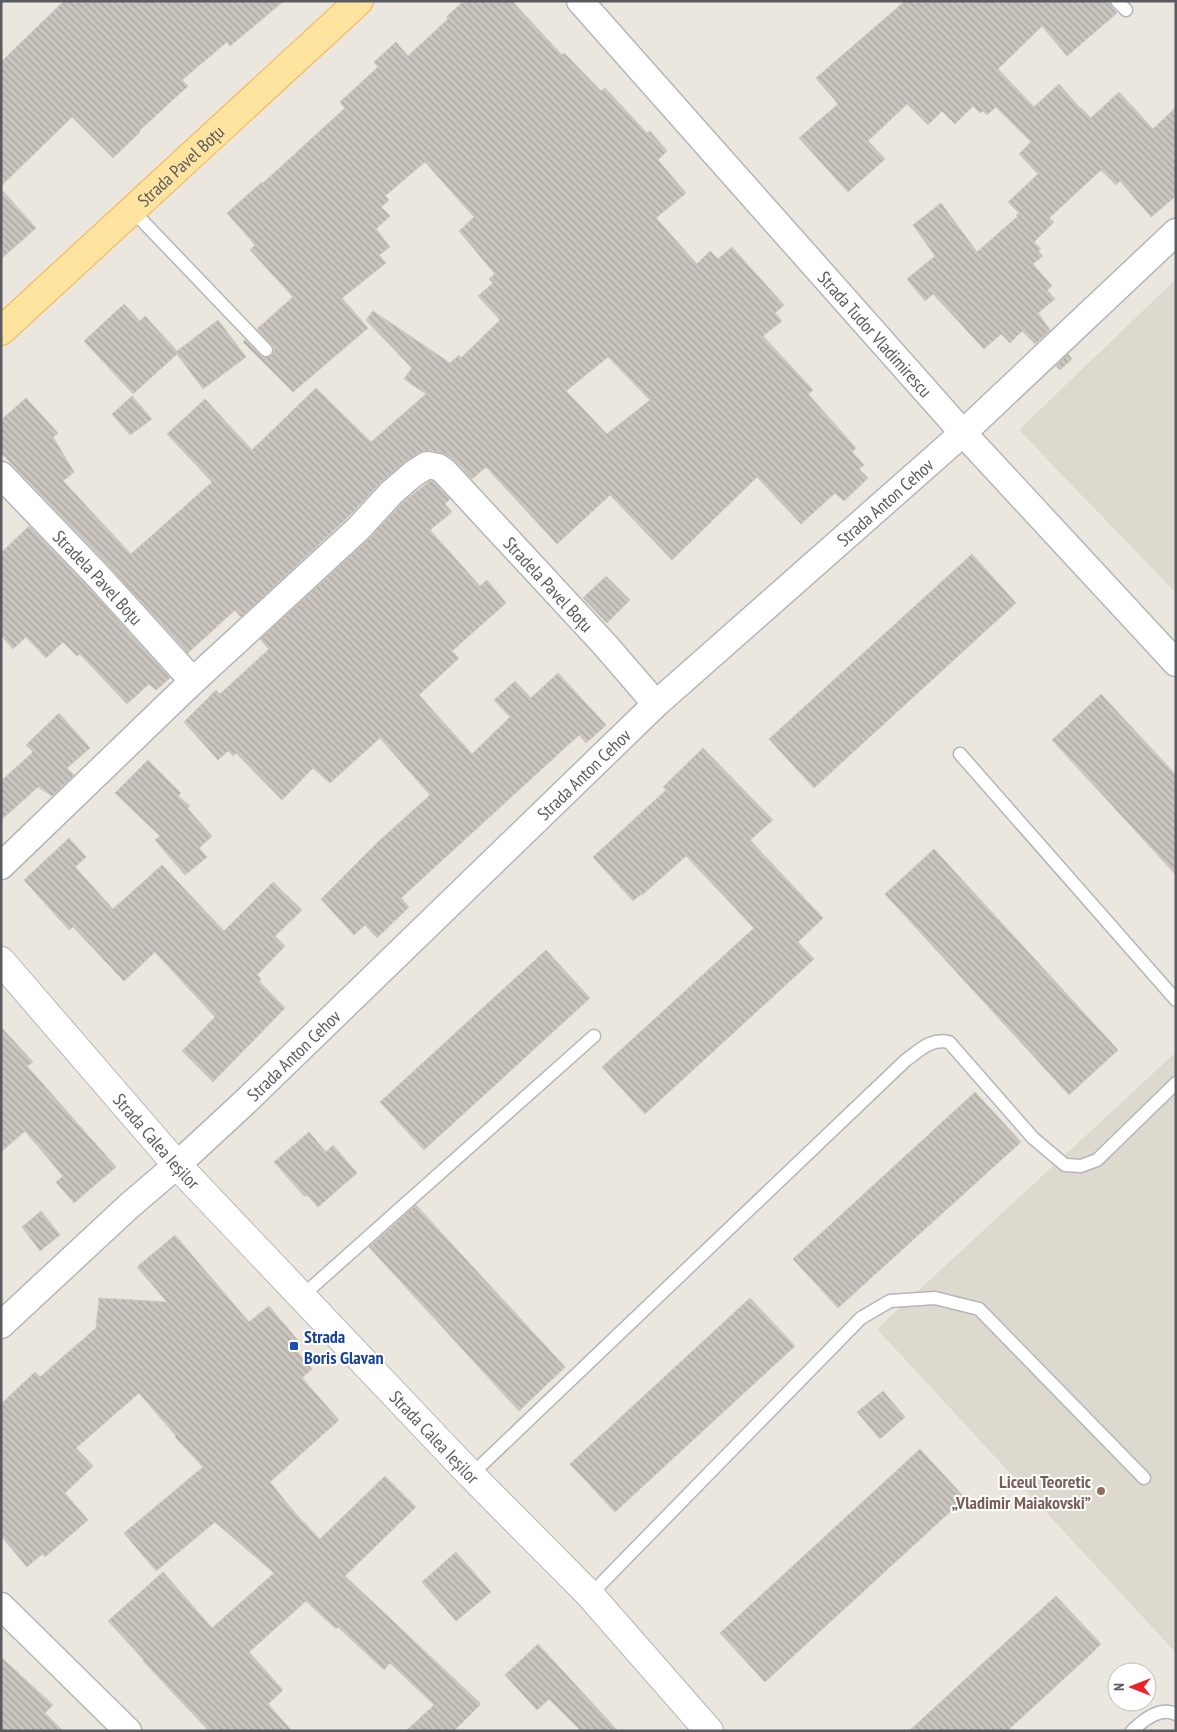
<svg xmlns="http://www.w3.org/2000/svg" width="1177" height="1732" font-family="'PT Sans Narrow',sans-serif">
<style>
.education{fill:#ded9cf}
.building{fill:url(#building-back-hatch);stroke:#d0c8bd;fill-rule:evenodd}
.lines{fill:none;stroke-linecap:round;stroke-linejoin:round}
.lane-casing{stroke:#b2b6ba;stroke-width:15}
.street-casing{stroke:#b2b6ba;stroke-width:29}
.secondary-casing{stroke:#b2b7bc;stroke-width:30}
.primary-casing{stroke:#f5b24e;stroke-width:30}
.lane{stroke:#fff;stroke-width:12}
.street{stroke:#fff;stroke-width:26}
.secondary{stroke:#fff;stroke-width:28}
.primary{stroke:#ffe4a0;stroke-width:28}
.transit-dot{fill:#1a4fb4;stroke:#fff;stroke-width:2}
.education-dot{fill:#8d6e63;stroke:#fff;stroke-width:2}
.labels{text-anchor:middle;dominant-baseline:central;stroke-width:4;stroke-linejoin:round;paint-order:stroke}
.street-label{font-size:18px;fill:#585c60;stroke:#fff}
.transit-label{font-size:18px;font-weight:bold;fill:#164399;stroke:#fff;text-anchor:start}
.education-label{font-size:18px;font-weight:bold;fill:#785e54;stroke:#fff;text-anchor:end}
</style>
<defs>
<pattern id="building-back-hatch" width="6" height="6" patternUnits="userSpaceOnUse" patternTransform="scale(1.25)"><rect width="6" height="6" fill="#cbc5c0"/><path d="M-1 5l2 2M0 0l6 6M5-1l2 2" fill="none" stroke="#a8a39f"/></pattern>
</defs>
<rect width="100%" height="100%" fill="#ece7de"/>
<!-- education -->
<g class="education">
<path d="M 1176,279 L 1176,593 L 1019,430 Z"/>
<path d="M 1176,1052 L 1176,1653 L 877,1329 Z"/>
</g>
<!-- building -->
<g class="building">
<path d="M 64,1 L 284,1 L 230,46 L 227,42 L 182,80 L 188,86 L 139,131 L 140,132 L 113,158 L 72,117 L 1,186 L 1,62 Z"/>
<path d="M 464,1 L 512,1 L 562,55 L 564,53 L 601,91 L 605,88 L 647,133 L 650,131 L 667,151 L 658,160 L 686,193 L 656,218 L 697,264 L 710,251 L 718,259 L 732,247 L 784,305 L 775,313 L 782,321 L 763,336 L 813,390 L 808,394 L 856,448 L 852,452 L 864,465 L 859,469 L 868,478 L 844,501 L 835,493 L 801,524 L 757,477 L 672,560 L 610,495 L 557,544 L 486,467 L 472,479 L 455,461 L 446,454 L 430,450 L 420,452 L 403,463 L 382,481 L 347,518 L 241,617 L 235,610 L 188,653 L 108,565 L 1,453 L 1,420 L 26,398 L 58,433 L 53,437 L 74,472 L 63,481 L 131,554 L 212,482 L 167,434 L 205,399 L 252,450 L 316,388 L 371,442 L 426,394 L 404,379 L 412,368 L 366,320 L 373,311 L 450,363 L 459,355 L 461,358 L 500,320 L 478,296 L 493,283 L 489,279 L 495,274 L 459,231 L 474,217 L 425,162 L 385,196 L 389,200 L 381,207 L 390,216 L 376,229 L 390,247 L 379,255 L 386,263 L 342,298 L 368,328 L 293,392 L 243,342 L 245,340 L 263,358 L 271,356 L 274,352 L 274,348 L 257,329 L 293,297 L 250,250 L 255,245 L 227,213 L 262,182 L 263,183 L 345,108 L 340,102 L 378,67 L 374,62 L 396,42 L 408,56 L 448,19 L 446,17 ZM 608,357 L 650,400 L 607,434 L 566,391 Z"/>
<path d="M 905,1 L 1109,1 L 1111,6 L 1117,13 L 1067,56 L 1042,26 L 998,69 L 1034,107 L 1059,84 L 1080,108 L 1081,108 L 1091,118 L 1119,92 L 1153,129 L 1176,107 L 1176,196 L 1151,217 L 1120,181 L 1116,185 L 1101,170 L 1049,218 L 1054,222 L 1034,242 L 1041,249 L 1038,251 L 1043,256 L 1033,264 L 1052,286 L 1047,290 L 1055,299 L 1038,313 L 1050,330 L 1035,344 L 1022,331 L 1010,343 L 1001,334 L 984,349 L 933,294 L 925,301 L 907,279 L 935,256 L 913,225 L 941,203 L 977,252 L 1018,216 L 1016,215 L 1019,213 L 1008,202 L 1038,174 L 1019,154 L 1031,142 L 996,107 L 987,115 L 983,111 L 980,113 L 973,106 L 955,124 L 942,111 L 928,125 L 907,104 L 868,141 L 885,159 L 848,192 L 799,138 L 838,104 L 816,78 Z"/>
<path d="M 1,189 L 36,228 L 1,259 Z"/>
<path d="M 124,304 L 140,321 L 145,316 L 177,351 L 218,320 L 246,357 L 203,389 L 177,354 L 133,394 L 84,341 Z"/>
<path d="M 1068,354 L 1072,359 L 1060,370 L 1056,366 Z"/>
<path d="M 132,396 L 152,419 L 130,435 L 112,414 Z"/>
<path d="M 430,481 L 434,482 L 450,499 L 445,504 L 452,512 L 430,530 L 480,586 L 487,580 L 506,603 L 452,651 L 459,658 L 419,695 L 472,754 L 510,717 L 494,700 L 515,681 L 531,698 L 558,673 L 606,725 L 586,743 L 579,735 L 401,898 L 409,907 L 377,938 L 365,925 L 354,935 L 321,899 L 379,841 L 430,795 L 380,738 L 330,783 L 313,768 L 282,800 L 236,753 L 233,756 L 228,751 L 218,760 L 184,722 L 216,690 L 220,694 L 269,649 L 260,639 L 368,540 L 402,503 Z"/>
<path d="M 29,526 L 86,585 L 170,678 L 156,690 L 149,684 L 127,704 L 80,654 L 77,656 L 63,642 L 46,658 L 26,637 L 13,649 L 1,635 L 1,553 Z"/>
<path d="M 972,554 L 1016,603 L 814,788 L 769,739 Z"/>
<path d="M 606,576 L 630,600 L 607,623 L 583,598 Z"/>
<path d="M 1101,694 L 1176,775 L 1176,875 L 1052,740 Z"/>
<path d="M 59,713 L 90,748 L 67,768 L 74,775 L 52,796 L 38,787 L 1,820 L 1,781 L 33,752 L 26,745 Z"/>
<path d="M 703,748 L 773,820 L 750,840 L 823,918 L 798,942 L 814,959 L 645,1114 L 602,1067 L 754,928 L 686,856 L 642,895 L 641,894 L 633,901 L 593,857 L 666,790 L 663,787 Z"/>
<path d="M 148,760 L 181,793 L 178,796 L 190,806 L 187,808 L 212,836 L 199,848 L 207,857 L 185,875 L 155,840 L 160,836 L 115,793 Z"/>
<path d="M 69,838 L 86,857 L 75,867 L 113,909 L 162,865 L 224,931 L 273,882 L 302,910 L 275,936 L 285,946 L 257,975 L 261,979 L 259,981 L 285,1008 L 213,1082 L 182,1051 L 215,1017 L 155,952 L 124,981 L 73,927 L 69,930 L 24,880 Z"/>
<path d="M 934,849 L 1118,1050 L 1069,1095 L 885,894 Z"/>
<path d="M 546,950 L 590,998 L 424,1150 L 380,1102 Z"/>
<path d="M 1,1027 L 33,1062 L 27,1066 L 116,1167 L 74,1203 L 56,1182 L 63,1176 L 25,1131 L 1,1152 Z"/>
<path d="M 975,1092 L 1021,1142 L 838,1308 L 793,1259 Z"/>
<path d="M 309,1132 L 326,1152 L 333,1145 L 357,1173 L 318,1207 L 307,1195 L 305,1197 L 274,1162 Z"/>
<path d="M 416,1205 L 565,1367 L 519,1411 L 369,1247 Z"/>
<path d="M 41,1211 L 60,1235 L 40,1251 L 22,1227 Z"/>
<path d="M 175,1235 L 249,1322 L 269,1306 L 300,1343 L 294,1348 L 312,1369 L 302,1378 L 339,1420 L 270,1482 L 295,1513 L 320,1539 L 385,1476 L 416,1507 L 345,1576 L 481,1704 L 454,1731 L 406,1731 L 434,1705 L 390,1663 L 384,1670 L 338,1627 L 336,1629 L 306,1601 L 249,1652 L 283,1690 L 268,1704 L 292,1731 L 209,1731 L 143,1661 L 144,1660 L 108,1621 L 163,1572 L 212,1628 L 274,1573 L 215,1522 L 156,1571 L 124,1533 L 203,1467 L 175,1437 L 176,1436 L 139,1393 L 76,1448 L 93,1466 L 65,1493 L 88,1520 L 45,1557 L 42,1554 L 27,1567 L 1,1536 L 1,1404 L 35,1372 L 40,1377 L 96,1328 L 99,1298 L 167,1302 L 137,1267 Z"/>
<path d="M 750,1298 L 795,1346 L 615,1512 L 570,1464 Z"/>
<path d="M 883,1391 L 905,1417 L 880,1439 L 857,1412 Z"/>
<path d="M 920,1449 L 965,1498 L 765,1682 L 720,1633 Z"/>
<path d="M 456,1552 L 491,1592 L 456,1621 L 422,1582 Z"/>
<path d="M 1056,1596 L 1101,1644 L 1092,1653 L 1007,1731 L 909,1731 Z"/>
<path d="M 538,1644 L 618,1731 L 581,1731 L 549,1699 L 537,1710 L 505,1675 Z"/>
<path d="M 1,1657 L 53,1705 L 45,1713 L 63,1731 L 1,1731 Z"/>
</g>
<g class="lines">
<!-- lane casing -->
<g class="lane-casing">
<g id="lane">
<path d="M 1117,1 L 1126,10"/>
<path d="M 132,210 L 266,350"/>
<path d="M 960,754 L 1176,1000"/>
<path d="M 302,1296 L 594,1036"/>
<path d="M 471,1475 L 906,1060 C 920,1050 931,1038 949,1042 L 1033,1138 L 1065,1165 L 1081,1166 L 1097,1160 L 1176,1083"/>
<path d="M 590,1595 L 861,1318 L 890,1301 L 935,1298 L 979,1309 L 1144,1478"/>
<path d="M 1132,1731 C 1143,1720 1160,1706 1176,1714"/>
</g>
</g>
<!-- street casing -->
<g class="street-casing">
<g id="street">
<path id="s1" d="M 580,1 L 963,433 L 1176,663"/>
<path id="s2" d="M 1,475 L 97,575 L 193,681"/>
<path id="s3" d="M 1,866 L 193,681 L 358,529 L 392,492 L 413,474 L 427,465 L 438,467 L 444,471 L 606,646 L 656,704"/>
<path id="s4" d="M 1,1325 L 129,1206 L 177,1165 L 244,1103 L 656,704 L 963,433 L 1176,232"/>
<path d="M 1,1606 L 128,1731"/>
</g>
</g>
<!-- secondary casing -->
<g class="secondary-casing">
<g id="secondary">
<path id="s5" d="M 1,961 L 177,1165 L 471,1475 L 590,1595 L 709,1731"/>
</g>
</g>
<!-- primary casing -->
<g class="primary-casing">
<g id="primary">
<path id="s6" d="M 1,331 L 359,1"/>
</g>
</g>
<!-- lane -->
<use href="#lane" class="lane"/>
<!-- street -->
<use href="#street" class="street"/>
<!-- secondary -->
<use href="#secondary" class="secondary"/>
<!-- primary -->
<use href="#primary" class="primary"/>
</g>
<!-- markers -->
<rect class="transit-dot" x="289" y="1341" width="10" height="10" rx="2.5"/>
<circle class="education-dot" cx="1101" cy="1491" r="5"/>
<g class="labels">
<!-- street labels -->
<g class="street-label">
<text stroke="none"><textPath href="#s6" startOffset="244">Strada Pavel Boțu</textPath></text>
<text stroke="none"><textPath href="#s1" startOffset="445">Strada Tudor Vladimirescu</textPath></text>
<text stroke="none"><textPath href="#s4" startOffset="1208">Strada Anton Cehov</textPath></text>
<text stroke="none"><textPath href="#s2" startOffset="141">Stradela Pavel Boțu</textPath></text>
<text stroke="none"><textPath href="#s3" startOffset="758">Stradela Pavel Boțu</textPath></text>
<text stroke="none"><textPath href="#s4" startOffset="802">Strada Anton Cehov</textPath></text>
<text stroke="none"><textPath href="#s4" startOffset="398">Strada Anton Cehov</textPath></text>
<text stroke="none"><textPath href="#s5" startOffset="238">Strada Calea Ieșilor</textPath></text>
<text stroke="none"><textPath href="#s5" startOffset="644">Strada Calea Ieșilor</textPath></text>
</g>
<!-- transit labels -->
<g class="transit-label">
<text x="304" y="1336">Strada<tspan x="304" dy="21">Boris Glavan</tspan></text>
</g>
<!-- education labels -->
<g class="education-label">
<text x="1091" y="1481">Liceul Teoretic<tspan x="1091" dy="21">„Vladimir Maiakovski”</tspan></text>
</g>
</g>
<!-- border -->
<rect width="1177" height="1732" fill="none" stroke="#585c60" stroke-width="5"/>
<!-- north arrow -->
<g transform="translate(1132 1687) rotate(270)"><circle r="24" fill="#ffffff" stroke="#bcbebf"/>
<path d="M0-4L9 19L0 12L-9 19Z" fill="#ed222b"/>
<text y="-8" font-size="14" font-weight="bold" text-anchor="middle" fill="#585c60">N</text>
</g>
</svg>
